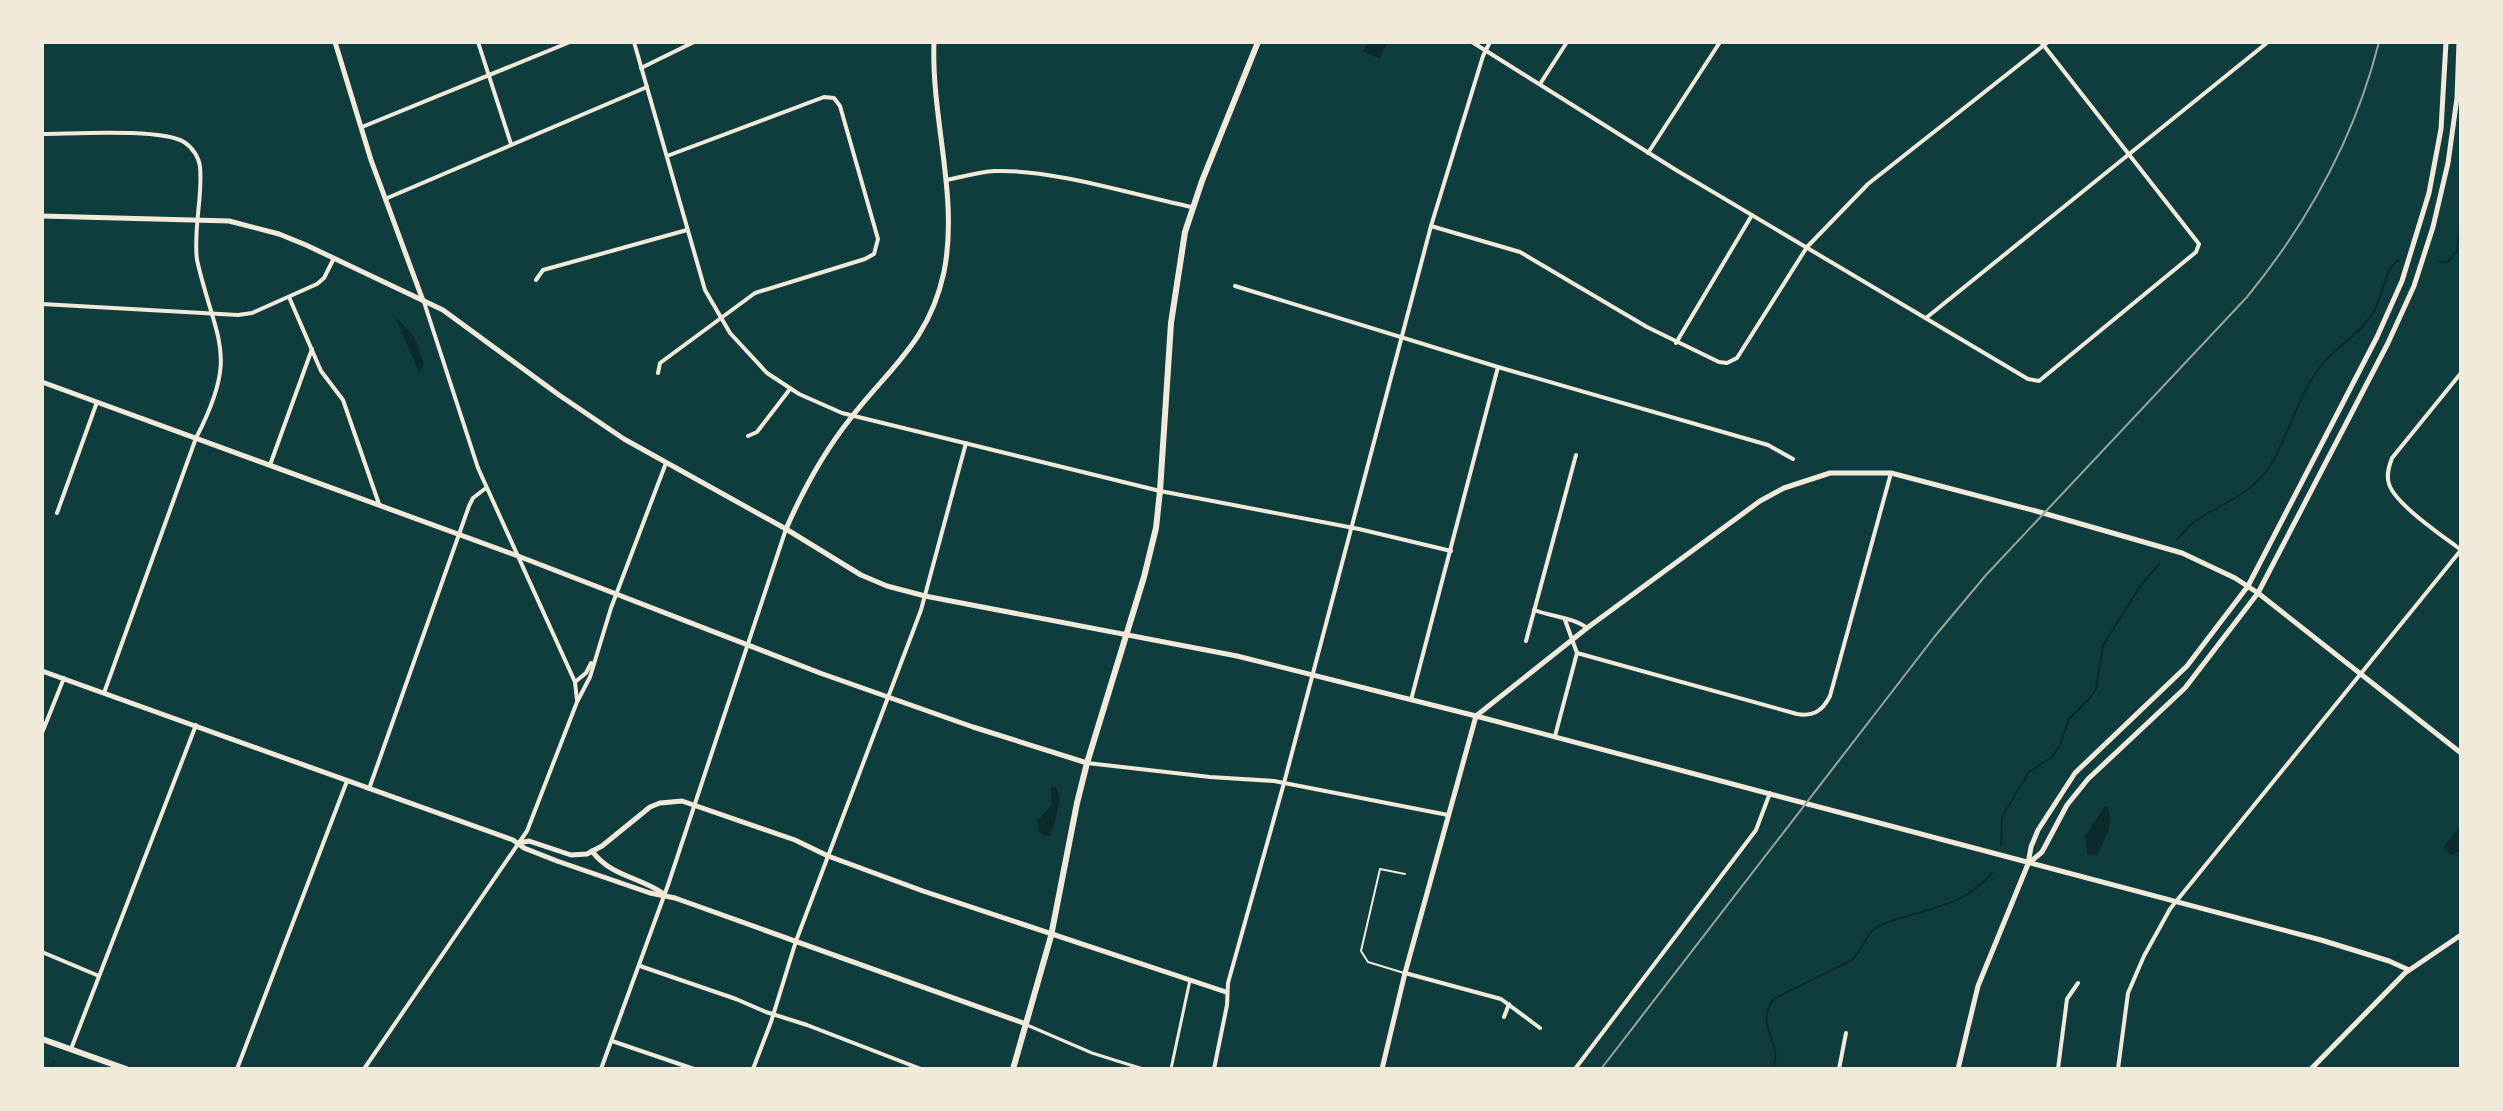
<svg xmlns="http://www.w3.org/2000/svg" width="2503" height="1111" font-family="Overpass,sans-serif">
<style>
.water{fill:#0a2a2b}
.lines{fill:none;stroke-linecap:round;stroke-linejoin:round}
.stream{stroke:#0a2a2b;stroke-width:2}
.service{stroke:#f1e9da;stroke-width:2}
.pedestrian{stroke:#f1e9da;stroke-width:3}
.minor{stroke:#f1e9da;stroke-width:4}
.tertiary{stroke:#f1e9da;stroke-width:5}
.secondary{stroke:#f1e9da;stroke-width:5}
.primary{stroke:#f1e9da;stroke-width:6}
.rail{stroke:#97a49c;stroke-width:2}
</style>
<rect width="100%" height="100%" fill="#0f3d3e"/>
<!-- water -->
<g class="water">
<path d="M 1368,42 L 1387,42 L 1380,59 L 1363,51 Z"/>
<path d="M 395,316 L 415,338 L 424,364 L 419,372 Z"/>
<path d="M 1056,787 C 1056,790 1059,793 1060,797 C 1061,801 1052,833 1050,836 L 1044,836 L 1039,831 L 1037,821 L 1051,806 L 1051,788 Z"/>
<path d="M 2105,806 L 2108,807 C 2114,825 2105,839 2097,855 L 2087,854 L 2085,836 Z"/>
<path d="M 2461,824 L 2461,850 L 2452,855 L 2443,848 Z"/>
</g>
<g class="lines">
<!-- stream -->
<g class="stream">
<path d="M 2439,262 L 2448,262 L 2457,251 L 2461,214"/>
<path d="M 2177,539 C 2182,534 2188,527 2194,522 C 2220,504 2249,496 2268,469 C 2289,437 2297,396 2321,366 C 2338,344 2362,334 2375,309 C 2384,292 2384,272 2398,260"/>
<path d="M 2001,845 L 2002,817 L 2013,798 L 2029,772 L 2052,757 L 2059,747 L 2069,719 L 2090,698 L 2096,689 L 2103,645 L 2139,588 L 2159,564"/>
<path d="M 52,1069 L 54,1061"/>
<path d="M 1772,1069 C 1786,1044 1751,1024 1775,998 L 1852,960 C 1861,951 1865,937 1874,929 C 1881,923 1895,920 1904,917 C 1940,906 1966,903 1992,873"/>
</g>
<!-- service -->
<path class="service" d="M 1404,973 L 1368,962 L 1361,951 L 1380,869 L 1405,874"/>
<!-- pedestrian -->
<g class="pedestrian">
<path d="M 1027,1025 L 1092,1053 L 1143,1069"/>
<path d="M 1171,1069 L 1190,980"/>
</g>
<!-- minor -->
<g class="minor">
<path d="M 478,42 L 511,144"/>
<path d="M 634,42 L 705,290 L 730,333 L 767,373 L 799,394 L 842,413 L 1160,491 L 1359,529 L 1451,551"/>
<path d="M 1472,42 L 1676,170 L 2028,379 L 2039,381 L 2196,252 L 2199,244 L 2041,42"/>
<path d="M 641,68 L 694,42"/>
<path d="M 1540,84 L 1567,42"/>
<path d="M 362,127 L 570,42"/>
<path d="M 42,134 C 73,134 160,128 184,142 C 192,147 199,157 200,167 C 203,196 193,229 197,260 C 216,343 240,353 196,438 L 104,693"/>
<path d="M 1648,153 L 1720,42"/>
<path d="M 946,180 C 962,177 978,172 995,171 C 1053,169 1134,195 1192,207"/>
<path d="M 385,199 L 647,87"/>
<path d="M 1431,226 L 1520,252 L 1647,327 L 1719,362 L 1727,363 L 1737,358 L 1807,247 L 1868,184 L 2048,42"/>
<path d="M 536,280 L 543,270 L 687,230"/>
<path d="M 1235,286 L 1498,367 L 1768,445 L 1793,459"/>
<path d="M 289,297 L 321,371 L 343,400 L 379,504"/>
<path d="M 423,299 L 478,468 L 575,682 L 577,700"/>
<path d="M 42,304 L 238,315 L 252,313 L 317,284 L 324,278 L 334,258"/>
<path d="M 1926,318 L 2268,42"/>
<path d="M 1676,343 L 1752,215"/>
<path d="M 658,373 L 660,363 L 755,293 L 865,259 L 874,254 L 878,239 L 840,106 L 834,98 L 824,97 L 667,156"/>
<path d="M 2461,373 L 2392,458 C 2389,466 2386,475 2389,484 C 2395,504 2443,536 2461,550"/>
<path d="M 748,436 L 757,432 L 790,389"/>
<path d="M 270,465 L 312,349"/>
<path d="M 57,513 L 97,402"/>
<path d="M 1534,610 C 1550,616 1575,618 1587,628"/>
<path d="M 1526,641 L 1576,455"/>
<path d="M 1577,653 L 1797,714 C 1814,717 1823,710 1830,696 L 1891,473"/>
<path d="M 575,682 L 586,673 L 591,663"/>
<path d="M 1411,700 L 1498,367"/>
<path d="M 42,733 L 64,678"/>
<path d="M 1555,736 L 1577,653 L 1565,620"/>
<path d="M 1087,763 L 1210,777 L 1274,781 L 1448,815"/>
<path d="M 369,789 L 469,506 L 473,498 L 486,488"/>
<path d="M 42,952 L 99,976"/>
<path d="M 640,966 L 736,999 L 766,1012 L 807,1025 L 921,1069"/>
<path d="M 1405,973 L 1501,999 L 1540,1028"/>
<path d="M 1504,1017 L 1509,1004"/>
<path d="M 612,1041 L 694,1069"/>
<path d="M 71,1049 L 196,725"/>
<path d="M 237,1069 L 347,781"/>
<path d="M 364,1069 L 527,831 L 577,702 L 590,677 L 611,608 L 666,463"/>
<path d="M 601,1069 L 668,885 L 786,529"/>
<path d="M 753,1069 L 771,1022 L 796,941 L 921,610 L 966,443"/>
<path d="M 1214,1069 L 1227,1005 L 1228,983 L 1284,783 L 1431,226 L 1483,56 L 1490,42"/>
<path d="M 1575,1069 L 1756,830 L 1770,793"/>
<path d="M 1839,1069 L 1846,1033"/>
<path d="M 2058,1069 L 2067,999 L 2078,983"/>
<path d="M 2118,1069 L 2128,993 L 2144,956 L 2170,909 L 2461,550"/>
</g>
<!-- tertiary -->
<g class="tertiary">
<path d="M 42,382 L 518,556 L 820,673 L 973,727 L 1087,763"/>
<path d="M 786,529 C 803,490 823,453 850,419 C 890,367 929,342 944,272 C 959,196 931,119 934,42"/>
<path d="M 42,671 L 513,840 L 524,848 L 557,861 L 650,893 L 675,898 L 1026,1024"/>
<path d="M 519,843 L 529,841 L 571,855 L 587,854 L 602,846 L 650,807 L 660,803 L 682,801 L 795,840 L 828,856 L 923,891 L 1226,992"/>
<path d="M 592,851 C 610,876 640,877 664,894"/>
<path d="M 2029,863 L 2042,852 L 2067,805 L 2088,779 L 2185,688 L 2258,593 L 2388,343 L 2414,286 L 2433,227 L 2448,163 L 2457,98 L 2459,42"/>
<path d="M 1382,1069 L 1405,973 L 1476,716 L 2321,940 L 2389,961 L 2409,970"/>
<path d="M 1958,1069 L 1978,986 L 2028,864 L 2031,847 L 2038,830 L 2075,773 L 2187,666 L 2248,586 L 2377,337 L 2402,281 L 2429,193 L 2441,129 L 2446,42"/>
</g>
<!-- secondary -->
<g class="secondary">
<path d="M 335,42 L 371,160 L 422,298"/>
<path d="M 42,216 L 229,221 L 279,234 L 306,245 L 443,310 L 559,395 L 624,439 L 786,529 L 861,575 L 887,586 L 925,596 L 1237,656 L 1476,716 L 1587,628 L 1760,501 L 1784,488 L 1830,473 L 1891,473 L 2036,511 L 2182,553 L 2235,578 L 2258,593 L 2461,753"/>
<path d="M 2311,1069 L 2405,973 L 2461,935"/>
</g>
<!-- primary -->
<g class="primary">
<path d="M 42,1039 L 126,1069"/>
<path d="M 1013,1069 L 1051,936 L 1077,803 L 1087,763 L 1144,577 L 1156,528 L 1160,491 L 1171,323 L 1185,232 L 1202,181 L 1258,42"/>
</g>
<!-- rail -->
<path class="rail" d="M 1601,1069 L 1935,636 L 1986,575 L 2247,297 C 2309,221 2355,137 2379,42"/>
</g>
<!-- border -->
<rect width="2503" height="1111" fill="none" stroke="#f1e9da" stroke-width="88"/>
</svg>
